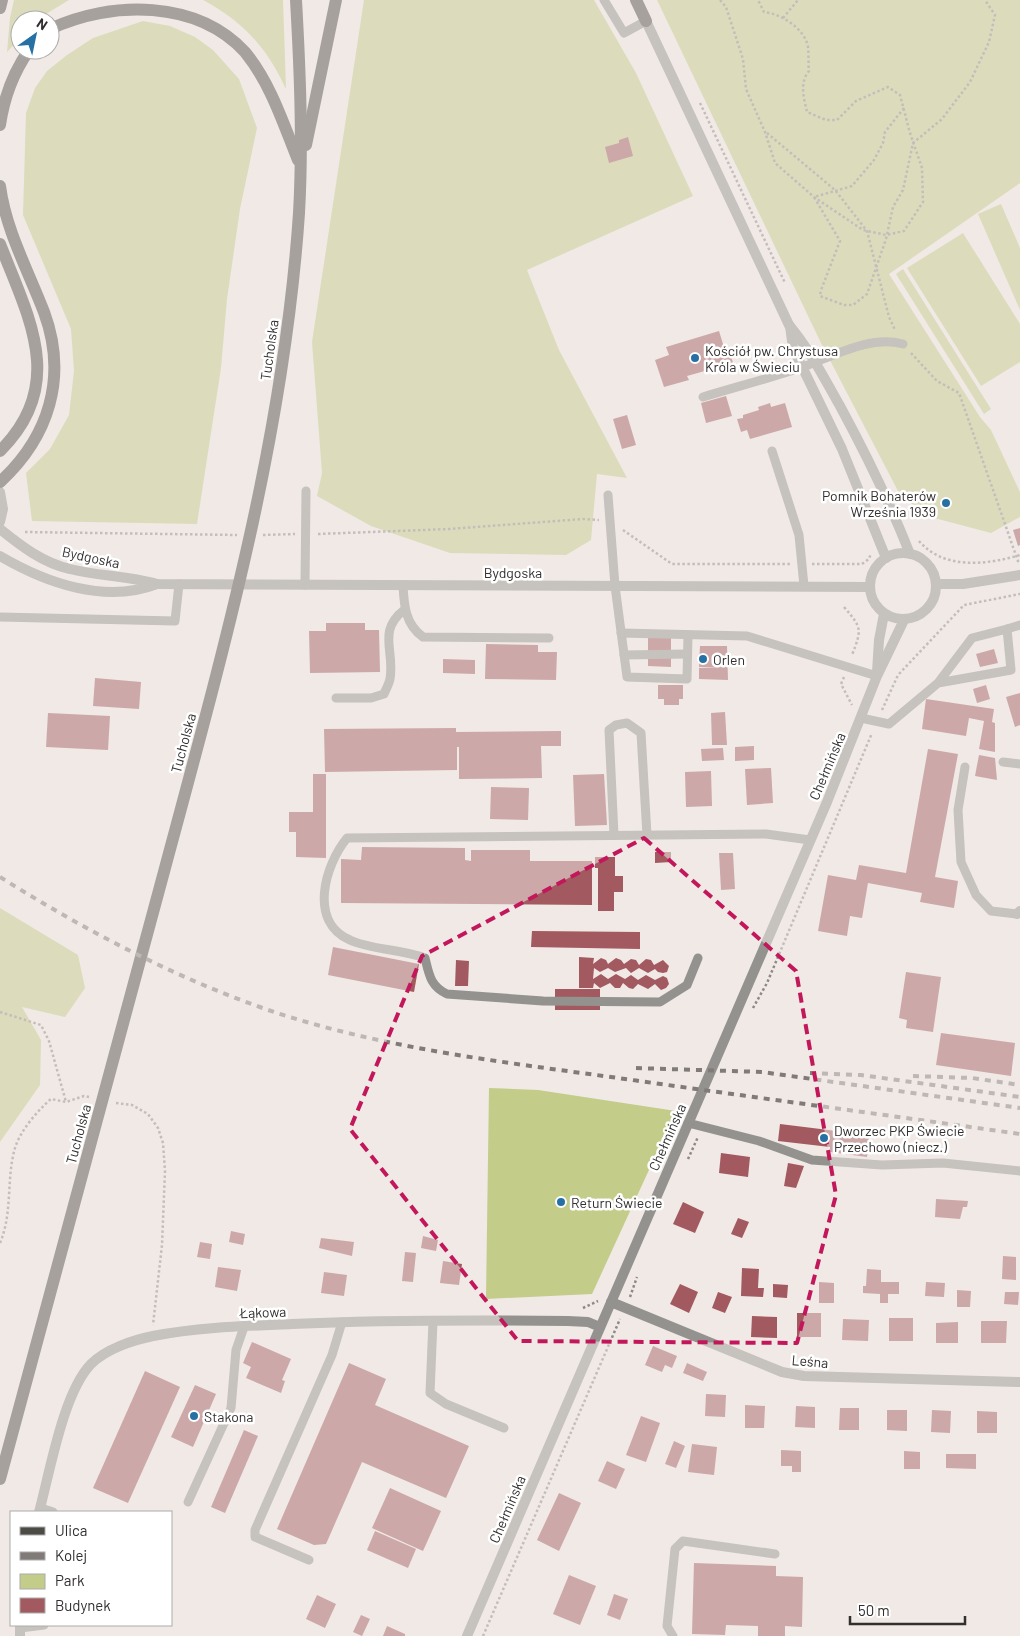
<svg xmlns="http://www.w3.org/2000/svg" width="1020" height="1636" font-family="Barlow,sans-serif">
<style>
.green{fill:#c3cc89}
.building{fill:#a2595f}
.lines{fill:none;stroke-linecap:round;stroke-linejoin:round}
.path{stroke:#8e8987;stroke-width:2.5;stroke-dasharray:2.5 2.5;stroke-linecap:butt}
.service{stroke:#93928f;stroke-width:9}
.minor{stroke:#93928f;stroke-width:10}
.tertiary{stroke:#93928f;stroke-width:10}
.primary{stroke:#4d4b46;stroke-width:12}
.rail{stroke:#807b79;stroke-width:4;stroke-dasharray:6 6;stroke-linecap:butt}
.marked{fill:none;stroke:#c2185b;stroke-width:4;stroke-dasharray:10 6;stroke-linejoin:round}
.poi-dot{fill:#2770a4;stroke:#fff;stroke-width:2}
.labels{text-anchor:middle;dominant-baseline:central;stroke-width:5;stroke-linejoin:round;paint-order:stroke}
.street-label{font-size:14px;fill:#322f2e;stroke:#fff}
.poi-label{font-size:14px;fill:#322f2e;stroke:#fff;text-anchor:start}
</style>
<rect width="100%" height="100%" fill="#f0e9e5"/>
<!-- green -->
<g class="green">
<path d="M 14,0 L 69,0 L 36,20 L 20,20 L 20,38 L 7,52 L 10,18 Z"/>
<path d="M 203,0 L 283,0 L 286,89 C 267,48 244,22 203,0 Z"/>
<path d="M 364,0 L 594,0 L 636,73 L 693,196 L 527,270 L 559,350 L 627,478 L 597,474 L 591,540 L 566,555 L 450,553 L 371,526 L 317,496 L 322,473 L 312,342 Z"/>
<path d="M 657,0 L 1020,0 L 1020,183 L 889,274 L 980,417 L 991,430 L 1020,492 L 1020,517 L 991,533 L 923,515 L 898,491 L 821,343 Z"/>
<path d="M 143,21 L 170,26 L 195,37 L 213,50 L 239,79 L 257,128 L 240,209 L 227,299 L 221,368 L 197,524 L 32,521 L 26,473 L 50,449 L 69,415 L 74,371 L 71,329 L 23,215 L 26,113 L 35,88 L 47,71 L 67,55 L 93,38 Z"/>
<path d="M 1001,204 L 1020,248 L 1020,310 L 978,214 Z"/>
<path d="M 963,233 L 1020,324 L 1020,362 L 981,386 L 907,268 Z"/>
<path d="M 903,269 L 991,409 L 984,414 L 896,274 Z"/>
<path d="M 0,908 L 78,955 L 85,988 L 65,1017 L 22,1007 L 41,1040 L 40,1085 L 0,1142 Z"/>
<path d="M 489,1088 L 538,1090 L 676,1111 L 592,1294 L 486,1299 Z"/>
</g>
<!-- building -->
<g class="building">
<path d="M 628,137 L 633,156 L 609,163 L 605,147 L 619,143 L 619,140 Z"/>
<path d="M 719,331 L 727,357 L 731,356 L 733,363 L 687,376 L 689,380 L 664,387 L 655,360 L 669,355 L 666,347 Z"/>
<path d="M 726,396 L 732,416 L 706,423 L 701,403 Z"/>
<path d="M 770,403 L 771,407 L 785,403 L 792,427 L 750,439 L 747,430 L 741,432 L 737,419 L 743,418 L 743,415 L 759,410 L 758,407 Z"/>
<path d="M 627,415 L 636,445 L 622,449 L 613,419 Z"/>
<path d="M 1020,528 L 1020,545 L 1018,546 L 1013,530 Z"/>
<path d="M 326,623 L 365,623 L 365,630 L 379,630 L 380,672 L 310,673 L 309,631 L 326,631 Z"/>
<path d="M 648,631 L 671,631 L 671,667 L 648,666 Z"/>
<path d="M 486,644 L 538,645 L 538,652 L 557,652 L 556,680 L 485,679 Z"/>
<path d="M 700,646 L 727,646 L 728,680 L 699,679 L 699,668 L 722,668 L 699,667 Z"/>
<path d="M 994,649 L 998,663 L 980,667 L 976,654 Z"/>
<path d="M 443,659 L 475,660 L 475,674 L 443,673 Z"/>
<path d="M 95,678 L 141,682 L 139,709 L 93,706 Z"/>
<path d="M 658,685 L 683,685 L 683,699 L 679,699 L 679,705 L 664,705 L 664,699 L 658,699 Z"/>
<path d="M 986,685 L 990,699 L 977,703 L 973,689 Z"/>
<path d="M 1020,693 L 1020,725 L 1015,727 L 1006,697 Z"/>
<path d="M 926,699 L 994,709 L 992,722 L 995,723 L 995,752 L 979,749 L 984,721 L 969,718 L 966,736 L 922,729 Z"/>
<path d="M 725,712 L 727,745 L 712,745 L 711,713 Z"/>
<path d="M 48,713 L 110,716 L 108,750 L 46,747 Z"/>
<path d="M 456,728 L 456,732 L 561,731 L 561,746 L 541,746 L 542,778 L 459,779 L 459,747 L 457,747 L 457,770 L 325,772 L 324,729 Z"/>
<path d="M 754,746 L 754,760 L 735,761 L 735,747 Z"/>
<path d="M 723,748 L 724,760 L 702,761 L 701,749 Z"/>
<path d="M 928,749 L 958,754 L 935,877 L 958,881 L 954,908 L 920,902 L 922,893 L 868,883 L 862,918 L 850,916 L 847,936 L 818,931 L 828,875 L 856,880 L 859,865 L 906,873 Z"/>
<path d="M 979,755 L 995,758 L 997,780 L 975,776 Z"/>
<path d="M 771,768 L 773,803 L 747,805 L 745,769 Z"/>
<path d="M 711,771 L 712,806 L 686,807 L 685,772 Z"/>
<path d="M 313,774 L 326,774 L 326,858 L 296,857 L 296,832 L 289,832 L 289,812 L 313,812 Z"/>
<path d="M 604,774 L 607,825 L 575,826 L 573,775 Z"/>
<path d="M 491,787 L 529,788 L 528,820 L 490,819 Z"/>
<path d="M 362,847 L 465,848 L 465,860 L 471,861 L 471,850 L 530,850 L 530,861 L 592,861 L 592,905 L 341,903 L 341,859 L 361,860 Z"/>
<path d="M 655,852 L 671,852 L 671,862 L 655,863 Z"/>
<path d="M 719,853 L 733,853 L 735,889 L 721,890 Z"/>
<path d="M 595,857 L 615,857 L 615,876 L 623,876 L 623,892 L 614,892 L 614,911 L 598,911 L 598,868 L 595,868 Z"/>
<path d="M 532,931 L 640,932 L 640,949 L 531,947 Z"/>
<path d="M 333,947 L 419,964 L 414,992 L 328,975 Z"/>
<path d="M 579,957 L 594,958 L 593,964 L 601,958 L 606,960 L 608,964 L 616,958 L 621,960 L 624,964 L 631,959 L 636,960 L 639,965 L 646,959 L 651,960 L 654,965 L 663,960 L 669,966 L 667,972 L 663,973 L 658,972 L 655,969 L 648,973 L 639,968 L 631,973 L 626,968 L 615,972 L 608,968 L 600,972 L 594,968 L 593,979 L 601,974 L 608,979 L 616,974 L 625,979 L 631,975 L 638,980 L 646,975 L 655,980 L 663,976 L 667,978 L 669,984 L 666,988 L 661,990 L 655,984 L 648,989 L 638,984 L 633,989 L 629,988 L 623,983 L 620,988 L 615,988 L 610,983 L 600,988 L 594,983 L 593,988 L 579,988 Z"/>
<path d="M 456,960 L 469,961 L 468,986 L 455,986 Z"/>
<path d="M 906,972 L 941,977 L 933,1032 L 906,1028 L 907,1020 L 899,1018 Z"/>
<rect x="555" y="989" width="45" height="21"/>
<path d="M 941,1033 L 1015,1043 L 1011,1076 L 936,1065 Z"/>
<path d="M 780,1124 L 869,1135 L 867,1157 L 830,1152 L 830,1147 L 778,1141 Z"/>
<path d="M 721,1153 L 750,1157 L 748,1177 L 719,1173 Z"/>
<path d="M 788,1163 L 804,1166 L 796,1188 L 784,1186 Z"/>
<path d="M 936,1199 L 968,1201 L 967,1207 L 963,1207 L 960,1219 L 935,1217 Z"/>
<path d="M 683,1202 L 704,1212 L 695,1233 L 673,1224 Z"/>
<path d="M 738,1218 L 749,1222 L 742,1238 L 731,1234 Z"/>
<path d="M 231,1231 L 245,1234 L 243,1245 L 229,1242 Z"/>
<path d="M 423,1236 L 438,1240 L 436,1251 L 421,1248 Z"/>
<path d="M 321,1238 L 354,1242 L 352,1256 L 319,1248 Z"/>
<path d="M 200,1242 L 212,1244 L 210,1259 L 197,1257 Z"/>
<path d="M 405,1252 L 416,1253 L 413,1282 L 402,1281 Z"/>
<path d="M 1003,1256 L 1016,1257 L 1016,1280 L 1002,1279 Z"/>
<path d="M 443,1261 L 462,1264 L 459,1285 L 440,1283 Z"/>
<path d="M 218,1267 L 241,1270 L 237,1291 L 215,1287 Z"/>
<path d="M 742,1268 L 759,1269 L 758,1288 L 764,1288 L 763,1297 L 741,1296 Z"/>
<path d="M 867,1269 L 881,1270 L 881,1282 L 899,1282 L 899,1294 L 888,1294 L 888,1303 L 880,1303 L 880,1294 L 863,1293 L 863,1286 L 866,1286 Z"/>
<path d="M 324,1272 L 347,1275 L 344,1296 L 321,1293 Z"/>
<path d="M 819,1282 L 834,1283 L 834,1303 L 819,1303 Z"/>
<path d="M 926,1282 L 945,1283 L 944,1297 L 925,1296 Z"/>
<path d="M 680,1284 L 698,1292 L 689,1313 L 670,1304 Z"/>
<path d="M 773,1284 L 788,1285 L 787,1298 L 773,1297 Z"/>
<path d="M 957,1290 L 971,1291 L 970,1307 L 957,1307 Z"/>
<path d="M 718,1292 L 732,1297 L 725,1313 L 712,1308 Z"/>
<path d="M 1005,1292 L 1019,1292 L 1018,1305 L 1004,1304 Z"/>
<rect x="797" y="1313" width="24" height="24"/>
<path d="M 752,1316 L 777,1317 L 777,1338 L 751,1337 Z"/>
<rect x="889" y="1318" width="24" height="23"/>
<path d="M 843,1319 L 869,1320 L 868,1341 L 842,1340 Z"/>
<path d="M 981,1321 L 1007,1321 L 1006,1343 L 981,1343 Z"/>
<path d="M 958,1322 L 958,1343 L 936,1343 L 936,1323 Z"/>
<path d="M 252,1342 L 291,1359 L 282,1380 L 285,1381 L 281,1393 L 246,1378 L 251,1367 L 243,1363 Z"/>
<path d="M 653,1346 L 677,1356 L 672,1368 L 665,1365 L 662,1372 L 645,1365 Z"/>
<path d="M 349,1363 L 386,1379 L 375,1405 L 469,1446 L 446,1498 L 362,1462 L 326,1544 L 314,1545 L 277,1529 Z"/>
<path d="M 687,1363 L 707,1372 L 703,1381 L 683,1373 Z"/>
<path d="M 145,1371 L 180,1387 L 128,1503 L 93,1488 Z"/>
<path d="M 195,1385 L 216,1394 L 193,1447 L 171,1437 Z"/>
<path d="M 706,1394 L 726,1395 L 725,1417 L 705,1416 Z"/>
<path d="M 745,1405 L 765,1406 L 764,1428 L 745,1428 Z"/>
<path d="M 796,1406 L 815,1407 L 815,1428 L 795,1427 Z"/>
<path d="M 840,1408 L 859,1408 L 859,1430 L 839,1430 Z"/>
<path d="M 887,1410 L 907,1410 L 907,1431 L 887,1430 Z"/>
<path d="M 932,1410 L 951,1411 L 950,1433 L 931,1432 Z"/>
<path d="M 977,1411 L 997,1412 L 997,1433 L 977,1433 Z"/>
<path d="M 641,1416 L 660,1423 L 646,1462 L 626,1455 Z"/>
<path d="M 244,1430 L 258,1436 L 225,1513 L 211,1507 Z"/>
<path d="M 674,1441 L 685,1446 L 676,1468 L 665,1464 Z"/>
<path d="M 692,1444 L 717,1447 L 714,1475 L 688,1472 Z"/>
<path d="M 781,1450 L 801,1451 L 801,1472 L 792,1472 L 792,1466 L 781,1466 Z"/>
<path d="M 904,1451 L 920,1452 L 920,1469 L 904,1469 Z"/>
<path d="M 946,1454 L 976,1454 L 976,1469 L 946,1468 Z"/>
<path d="M 607,1461 L 625,1469 L 616,1489 L 598,1481 Z"/>
<path d="M 390,1488 L 441,1511 L 423,1551 L 372,1528 Z"/>
<path d="M 559,1493 L 581,1503 L 559,1551 L 537,1540 Z"/>
<path d="M 375,1531 L 416,1549 L 408,1568 L 367,1550 Z"/>
<path d="M 694,1563 L 776,1566 L 776,1576 L 803,1577 L 802,1627 L 785,1626 L 785,1636 L 758,1636 L 758,1626 L 726,1625 L 725,1635 L 692,1634 Z"/>
<path d="M 569,1575 L 596,1586 L 580,1625 L 553,1614 Z"/>
<path d="M 614,1594 L 628,1599 L 620,1620 L 607,1615 Z"/>
<path d="M 317,1595 L 336,1604 L 325,1628 L 306,1619 Z"/>
<path d="M 361,1615 L 370,1619 L 362,1636 L 353,1632 Z"/>
<path d="M 387,1626 L 405,1634 L 405,1636 L 383,1636 Z"/>
</g>
<g class="lines">
<!-- path -->
<g class="path">
<path d="M 720,0 L 726,7 L 743,59 L 746,89 L 765,132 L 775,163 L 814,197 L 863,230 L 886,235 L 904,231 L 923,202 L 922,168 L 910,133 L 900,95 L 888,87 L 856,101 L 837,120 L 826,120 L 807,112 C 804,98 799,83 809,71 C 808,63 809,55 808,47 C 805,29 782,14 764,12 L 758,0"/>
<path d="M 783,18 L 798,0"/>
<path d="M 700,103 L 785,283"/>
<path d="M 904,108 L 885,132 L 883,143 L 874,160 L 852,186 L 814,197 L 840,241 L 821,290 L 820,296 L 844,305 L 853,305 L 867,294 L 886,239 L 893,207 L 903,190 L 913,143 L 942,119 L 970,82 L 989,42 L 995,15 L 985,0"/>
<path d="M 767,133 L 835,190 L 867,231 L 889,317 L 895,330"/>
<path d="M 911,353 L 937,381 L 959,393 L 1019,564"/>
<path d="M 623,530 L 672,564 L 792,564"/>
<path d="M 25,532 L 237,535"/>
<path d="M 318,534 L 449,529 L 583,519 L 599,520"/>
<path d="M 263,535 L 295,534"/>
<path d="M 919,541 C 944,570 986,565 1020,555"/>
<path d="M 812,564 L 862,564 L 869,559 L 871,553"/>
<path d="M 844,607 C 862,628 862,629 852,655"/>
<path d="M 844,677 L 841,684 L 852,705"/>
<path d="M 882,710 L 898,675 L 964,605 L 1020,594"/>
<path d="M 753,1008 L 767,983 L 872,733"/>
<path d="M 0,1012 L 41,1025 L 49,1041 L 66,1102"/>
<path d="M 116,1103 L 132,1105 L 148,1114 L 158,1128 L 163,1143 L 165,1171 L 162,1245 L 153,1325"/>
<path d="M 688,1159 L 698,1137"/>
<path d="M 0,1243 C 13,1212 6,1179 15,1148 C 20,1131 38,1110 51,1099 L 66,1102 L 84,1096 L 89,1097"/>
<path d="M 630,1297 L 637,1277"/>
<path d="M 583,1308 L 598,1301"/>
<path d="M 483,1636 L 620,1319"/>
</g>
<!-- service -->
<g class="service">
<path d="M 604,0 L 624,33 L 646,21"/>
<path d="M 703,397 C 736,387 770,378 803,367 C 834,356 869,335 903,344"/>
<path d="M 772,451 L 799,535 L 804,586"/>
<path d="M 608,495 L 615,586 L 627,677 L 687,679 L 688,635"/>
<path d="M 305,585 L 306,491"/>
<path d="M 403,585 C 404,605 405,624 423,637 L 549,638"/>
<path d="M 0,617 L 175,621 L 179,584"/>
<path d="M 1007,629 L 1020,625"/>
<path d="M 621,633 L 747,636 L 877,676"/>
<path d="M 624,655 L 687,654"/>
<path d="M 336,698 L 371,698 L 384,694 C 386,689 389,684 390,679 C 395,651 377,631 404,610"/>
<path d="M 861,718 L 889,724 L 938,683 L 972,638 L 1007,629 L 1011,670 L 938,683"/>
<path d="M 1003,762 L 1020,764"/>
<path d="M 965,767 L 958,810 L 961,862 L 976,895 L 991,911 L 1017,914"/>
<path d="M 614,835 L 609,730 L 616,725 L 627,723 L 641,733 L 647,835"/>
<path d="M 698,958 L 687,985 L 660,1002 L 543,1001 L 447,994 C 430,986 429,974 425,958 C 401,949 371,950 350,940 C 308,922 325,865 347,838 L 766,834 L 810,840"/>
<path d="M 688,1123 L 759,1141 L 812,1160 L 882,1165 L 943,1163 L 1020,1171"/>
<path d="M 433,1321 L 430,1393 L 446,1404 L 504,1428"/>
<path d="M 188,1502 L 231,1408 L 236,1350 L 244,1327"/>
<path d="M 41,1508 L 53,1512"/>
<path d="M 309,1560 L 255,1537 L 255,1530 L 332,1355 L 342,1322"/>
<path d="M 20,1628 L 44,1625"/>
<path d="M 673,1636 L 667,1626 L 675,1549 L 683,1541 L 775,1554"/>
</g>
<!-- minor -->
<g class="minor">
<path d="M 877,672 L 879,640 L 884,614"/>
<path d="M 1017,914 L 1020,911"/>
<path d="M 611,1302 L 782,1372 L 804,1376 L 1020,1382"/>
<path d="M 39,1512 C 50,1472 63,1393 91,1364 C 106,1349 133,1340 153,1336 C 199,1327 246,1326 292,1324 C 384,1320 476,1320 568,1321 L 588,1322 L 600,1327"/>
<path d="M 20,1636 L 20,1625"/>
<path d="M 467,1636 L 827,802 L 877,676 L 904,620"/>
</g>
<!-- tertiary -->
<g class="tertiary">
<path d="M 646,21 L 789,325 C 810,350 824,378 840,406 C 866,454 890,503 910,554"/>
<path d="M 790,326 L 793,348 L 842,449 L 886,558"/>
<path d="M 0,492 L 3,509 L 0,522"/>
<path d="M 0,529 C 21,546 43,563 70,569 C 98,576 129,576 157,584 L 870,587"/>
<circle cx="903" cy="586" r="33"/>
<path d="M 0,556 C 46,583 105,604 157,584"/>
<path d="M 936,584 L 963,584 L 1020,575"/>
</g>
<!-- primary -->
<g class="primary">
<path d="M 636,0 L 646,21"/>
<path d="M 0,8 L 2,0"/>
<path d="M 50,29 C 112,0 197,0 245,52 C 271,84 283,123 298,160"/>
<path d="M 0,125 C 4,97 13,73 29,50"/>
<path d="M 306,145 L 336,0"/>
<path d="M 0,186 C 6,231 28,270 44,312 C 68,377 49,437 0,482"/>
<path d="M 0,244 C 29,318 67,385 0,451"/>
<path d="M 0,1479 C 55,1275 110,1072 165,868 C 223,652 284,437 299,213 C 303,142 300,71 296,0"/>
</g>
<!-- rail -->
<g class="rail">
<path d="M 0,877 C 88,932 179,980 277,1013 C 388,1049 503,1062 618,1078 C 752,1097 886,1115 1020,1134"/>
<path d="M 636,1068 L 762,1072 L 1020,1108"/>
<path d="M 810,1073 L 861,1075 L 1020,1097"/>
<path d="M 913,1076 L 972,1078 L 1020,1085"/>
</g>
</g>
<!-- marked area -->
<path d="M0 0H1020V1636H0ZM 644,838 L 796,971 L 836,1195 L 797,1343 L 518,1341 L 350,1129 L 422,956 Z" fill="#f0e9e5" fill-opacity=".55" fill-rule="evenodd"/>
<path class="marked" d="M 644,838 L 796,971 L 836,1195 L 797,1343 L 518,1341 L 350,1129 L 422,956 Z"/>
<!-- markers -->
<g class="poi-dot">
<circle cx="695" cy="358" r="5"/>
<circle cx="946" cy="503" r="5"/>
<circle cx="703" cy="659" r="5"/>
<circle cx="824" cy="1138" r="5"/>
<circle cx="561" cy="1202" r="5"/>
<circle cx="194" cy="1416" r="5"/>
</g>
<g class="labels">
<!-- street labels -->
<g class="street-label">
<text transform="translate(269 350) rotate(-82)">Tucholska</text>
<text transform="translate(91 557) rotate(12)">Bydgoska</text>
<text x="513" y="572">Bydgoska</text>
<text transform="translate(183 743) rotate(-75)">Tucholska</text>
<text transform="translate(827 766) rotate(-67)">Chełmińska</text>
<text transform="translate(78 1134) rotate(-75)">Tucholska</text>
<text transform="translate(667 1137) rotate(-66)">Chełmińska</text>
<text transform="translate(263 1312) rotate(-2)">Łąkowa</text>
<text transform="translate(810 1361) rotate(5)">Leśna</text>
<text transform="translate(507 1509) rotate(-67)">Chełmińska</text>
</g>
<!-- poi labels -->
<g class="poi-label">
<text x="705" y="350">Kościół pw. Chrystusa<tspan x="705" dy="16">Króla w Świeciu</tspan></text>
<text x="936" y="495" text-anchor="end">Pomnik Bohaterów<tspan x="936" dy="16">Września 1939</tspan></text>
<text x="713" y="659">Orlen</text>
<text x="834" y="1130">Dworzec PKP Świecie<tspan x="834" dy="16">Przechowo (niecz.)</tspan></text>
<text x="571" y="1202">Return Świecie</text>
<text x="204" y="1416">Stakona</text>
</g>
</g>
<!-- legend -->
<rect x="10" y="1511" width="162" height="115" fill="#ffffff" stroke="#adacab"/>
<rect x="20" y="1527" width="25" height="8" fill="#4d4b46" stroke="#adacab"/>
<text x="55" y="1536" font-size="15" fill="#322f2e">Ulica</text>
<rect x="20" y="1552" width="25" height="8" fill="#807b79" stroke="#adacab"/>
<text x="55" y="1561" font-size="15" fill="#322f2e">Kolej</text>
<rect x="20" y="1574" width="25" height="15" fill="#c3cc89" stroke="#adacab"/>
<text x="55" y="1586" font-size="15" fill="#322f2e">Park</text>
<rect x="20" y="1598" width="25" height="15" fill="#a2595f" stroke="#adacab"/>
<text x="55" y="1611" font-size="15" fill="#322f2e">Budynek</text>
<!-- north arrow -->
<g transform="translate(35 35) rotate(33)"><circle r="24" fill="#ffffff" stroke="#adacab"/>
<path d="M0-4L9 19L0 12L-9 19Z" fill="#2770a4"/>
<text y="-8" font-size="14" font-weight="bold" text-anchor="middle" fill="#322f2e">N</text>
</g>
<!-- scale -->
<path d="M850 1616v8h115v-8" fill="none" stroke="#322f2e" stroke-width="2.5"/>
<text x="858" y="1616" font-size="15" fill="#322f2e" stroke="#ffffff" stroke-width="4" paint-order="stroke">50 m</text>
</svg>
